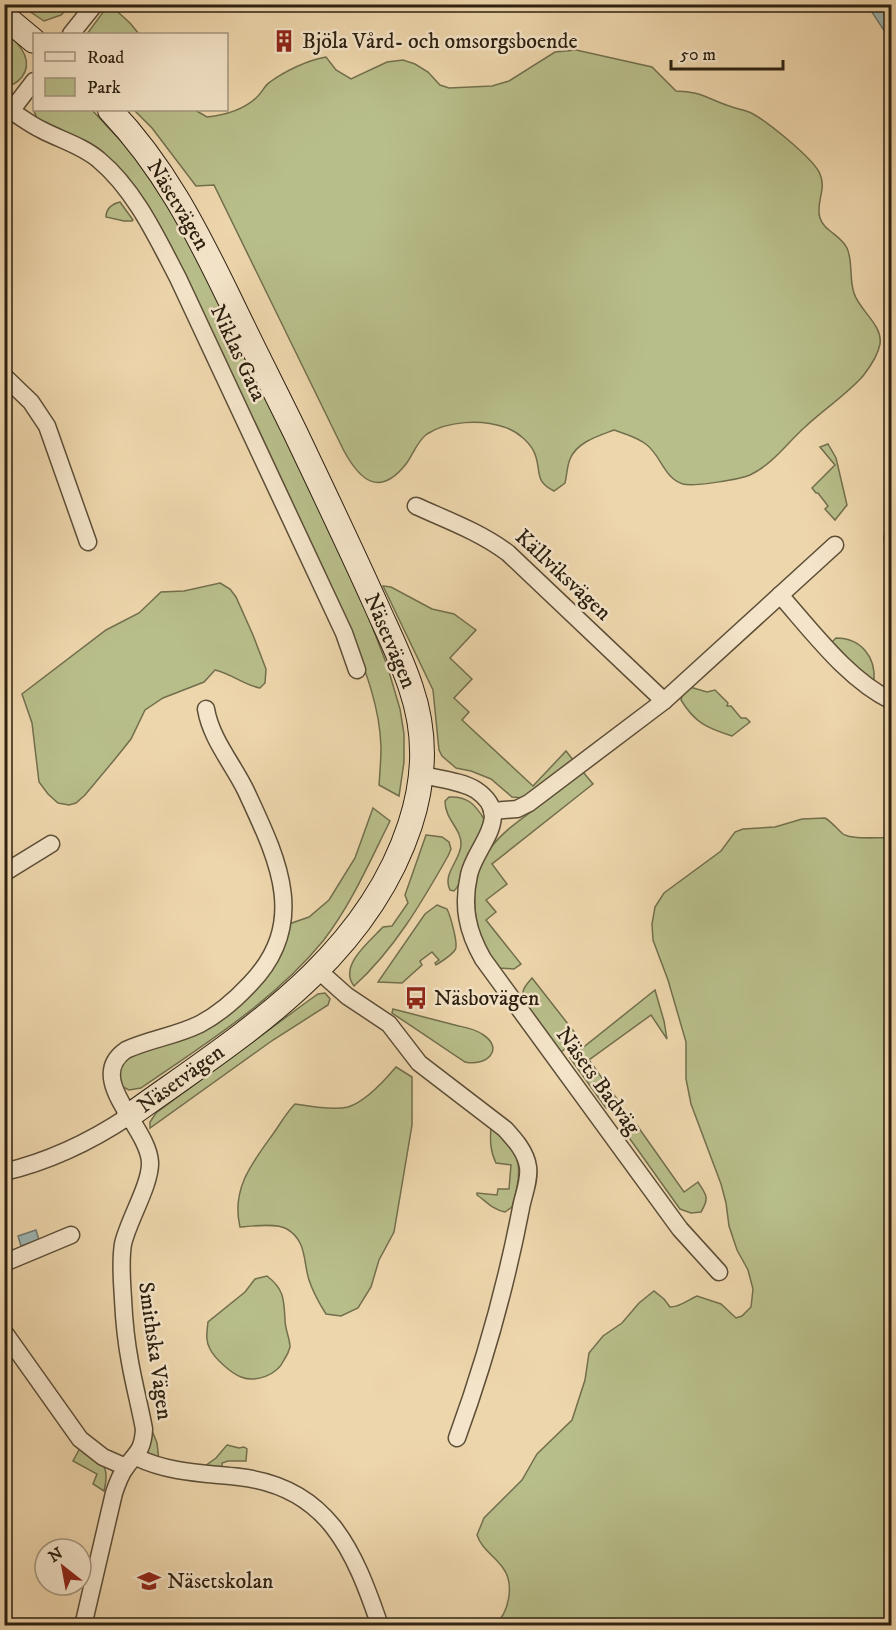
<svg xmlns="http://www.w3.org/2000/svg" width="896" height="1630" font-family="'IM FELL DW Pica',serif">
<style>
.green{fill:#b8be8a;stroke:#726f4d;stroke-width:1.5}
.water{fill:#9db7b4;stroke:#707b72;stroke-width:1.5}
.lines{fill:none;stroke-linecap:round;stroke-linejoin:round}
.street-casing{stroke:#5c4e37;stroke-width:19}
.secondary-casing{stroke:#2c2010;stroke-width:26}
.street{stroke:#f4e4c9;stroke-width:16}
.secondary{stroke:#f4e4c9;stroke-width:24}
.labels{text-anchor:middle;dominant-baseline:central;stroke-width:5;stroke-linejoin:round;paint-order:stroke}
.poi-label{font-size:22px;fill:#2c2010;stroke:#f4e4c9;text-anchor:start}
.street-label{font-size:22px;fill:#2c2010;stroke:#f4e4c9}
</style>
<rect width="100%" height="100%" fill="#eed6ac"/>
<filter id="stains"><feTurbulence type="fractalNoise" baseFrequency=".00333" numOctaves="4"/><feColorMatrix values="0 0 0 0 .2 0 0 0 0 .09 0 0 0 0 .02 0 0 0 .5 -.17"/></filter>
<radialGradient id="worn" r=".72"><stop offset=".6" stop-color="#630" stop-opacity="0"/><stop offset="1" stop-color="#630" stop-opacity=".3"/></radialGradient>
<!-- green -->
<g class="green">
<path d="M 109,4 L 130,23 L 139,34 L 87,34 Z"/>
<path d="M 20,5 L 71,5 L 61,15 L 44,21 Z"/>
<path d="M 4,31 C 18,42 35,59 22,77 C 17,83 12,86 5,86 Z"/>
<path d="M 576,50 L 652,67 L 676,91 C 702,91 709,100 732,107 C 738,109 744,110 749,112 C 765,119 814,159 820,174 C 827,190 815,203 820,218 C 824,231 841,235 847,248 C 853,261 849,279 854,293 C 859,310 883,325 880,344 C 878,355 870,367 863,376 C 846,395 823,410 805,427 C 787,443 773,464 750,475 C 741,479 694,487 683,484 C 664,478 661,456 647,445 C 638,437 625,434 614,430 C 598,436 577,442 570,459 C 567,466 567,475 565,483 L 554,491 C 535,481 541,474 536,457 C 532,443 517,431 504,427 C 481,419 447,421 427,434 C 417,441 413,455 406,464 C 379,498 360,480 344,451 L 214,185 L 196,186 L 152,128 L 134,110 L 195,110 L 207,117 C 225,115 245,109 258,96 C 263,91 265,85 270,82 C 285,71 308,60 326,57 L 336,70 L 351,79 L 387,62 L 403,60 L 415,64 L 428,72 L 440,85 L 449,88 L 492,86 L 509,81 L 555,52 Z"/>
<path d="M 34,103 L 34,110 L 92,110 L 133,154 L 192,242 L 359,593 L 387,665 L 400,709 L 404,734 L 404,762 L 399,796 L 379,785 C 380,772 381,759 381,747 C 380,707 365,669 350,632 L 132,189 L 37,119 L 34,111 Z"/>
<path d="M 120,202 L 133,220 L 132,221 L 124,221 L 106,217 C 106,208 112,204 120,202 Z"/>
<path d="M 828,444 L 836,458 L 847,505 L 835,520 L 825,509 L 828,506 L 818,493 L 816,493 L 812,488 L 835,465 L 820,447 Z"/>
<path d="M 891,522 L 891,563 C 886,545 878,538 891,522 Z"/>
<path d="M 220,583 L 230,589 L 236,597 L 253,635 L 266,669 L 265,683 L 260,688 C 244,685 232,674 215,670 L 204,682 L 163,698 L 145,710 L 131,739 L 115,759 L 85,795 L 76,803 L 69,805 L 58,803 L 48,794 L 39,782 L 32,723 L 22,694 L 106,630 L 139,613 L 161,592 L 184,591 Z"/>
<path d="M 383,586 L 391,587 L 432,609 L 454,614 L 476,630 L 450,658 L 472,679 L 454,698 L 469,712 L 462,720 L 533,786 L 566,751 L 574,761 L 523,798 L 512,797 L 491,779 L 471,771 L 456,768 L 442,756 L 439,750 L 433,690 Z"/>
<path d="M 836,638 C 861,638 876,657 874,681 L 844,659 L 832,642 Z"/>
<path d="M 690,687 L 707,692 L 715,690 L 728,703 L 727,706 L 731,706 L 741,718 L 746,718 L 750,722 L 732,736 C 707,728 695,723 681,700 L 682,696 Z"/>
<path d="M 583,772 L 593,784 L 492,864 L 507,884 L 486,900 L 496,912 L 486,920 L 521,964 L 514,969 L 500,968 C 486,954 476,929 475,910 C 471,854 499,835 539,806 C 554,795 569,783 583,772 Z"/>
<path d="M 449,797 C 467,796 475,804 484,819 C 482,835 472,845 466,859 C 461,870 463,883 454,891 L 450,890 C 442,874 460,861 461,845 C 462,829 445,820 445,801 Z"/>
<path d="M 373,808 L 390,821 C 370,861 351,905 323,941 C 274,1001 205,1044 141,1088 L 129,1090 L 121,1086 L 117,1079 L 120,1063 L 130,1055 L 220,1019 L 289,924 L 309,917 L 329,900 L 355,858 Z"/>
<path d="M 825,818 C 832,822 837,829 843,834 C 851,840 880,837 891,838 L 891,1625 L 494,1625 C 509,1614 515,1584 503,1568 C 495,1556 482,1550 477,1535 L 484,1518 L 522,1480 L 537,1454 L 572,1420 L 585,1380 L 589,1353 L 603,1336 L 622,1323 L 639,1303 L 654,1291 L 664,1299 L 670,1307 C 681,1307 687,1300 697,1296 L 721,1304 L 736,1318 L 742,1316 L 751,1307 L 753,1289 L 748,1270 L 737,1250 L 729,1226 L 726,1203 L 721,1184 L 691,1104 L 686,1079 L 686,1042 L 668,980 L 653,940 L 652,924 L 655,907 L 664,893 L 721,851 L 735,832 L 743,829 L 775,827 L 802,819 Z"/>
<path d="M 426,835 L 442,837 L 449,842 L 451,849 L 448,856 C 422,902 394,950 354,986 C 338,966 370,941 383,927 L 392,926 L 408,903 L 405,895 Z"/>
<path d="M 437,905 L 447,909 C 450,915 459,945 455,950 C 451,956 442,961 436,965 L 435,963 L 439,960 L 432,952 L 420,961 L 422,965 L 402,983 L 378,982 L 425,914 Z"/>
<path d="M 532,978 L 579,1038 L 561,1052 L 523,1001 C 521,990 525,986 532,978 Z"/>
<path d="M 655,990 L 664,1021 L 667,1039 L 651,1015 L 589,1060 L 622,1106 L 616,1109 L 606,1108 L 570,1058 Z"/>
<path d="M 325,993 L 330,999 L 328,1005 L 273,1040 L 150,1128 L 150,1122 L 156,1113 L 308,1001 L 318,994 Z"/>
<path d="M 393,1009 C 412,1014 432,1019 451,1024 C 461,1027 474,1028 482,1034 C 506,1049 486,1067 465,1062 L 392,1013 Z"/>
<path d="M 396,1067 L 412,1077 L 412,1125 L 394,1232 L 379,1260 L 371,1287 L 358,1308 L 341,1316 L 326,1314 C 319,1303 313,1292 309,1280 C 303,1261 307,1241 287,1229 C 277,1223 252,1226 240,1227 C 231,1189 252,1163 273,1134 C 281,1123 286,1113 295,1104 C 307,1106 336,1110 348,1107 C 365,1102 385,1080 396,1067 Z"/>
<path d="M 636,1124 L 684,1192 L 698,1182 C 706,1195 710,1197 701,1212 L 691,1213 L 680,1209 L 630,1139 L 630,1133 Z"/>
<path d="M 491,1126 C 522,1153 524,1168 512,1207 L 505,1212 C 493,1210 486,1201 477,1195 L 477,1193 L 497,1195 L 498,1189 L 509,1189 L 511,1165 L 496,1163 C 490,1151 490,1140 491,1126 Z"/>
<path d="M 267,1276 C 284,1289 284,1299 285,1320 C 285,1329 290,1339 290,1347 C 289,1351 286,1357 284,1360 C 277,1375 256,1383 241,1377 C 231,1373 215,1359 210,1349 C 205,1340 207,1332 208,1322 L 245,1292 L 255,1279 Z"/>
<path d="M 151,1428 L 157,1443 L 159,1461 L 147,1452 Z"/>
<path d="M 227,1445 L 239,1448 L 244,1447 L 247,1449 L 246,1461 L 228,1461 L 222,1463 L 222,1467 L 245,1469 L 245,1471 L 205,1466 L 216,1458 Z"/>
<path d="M 80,1448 C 101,1463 111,1463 104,1491 L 93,1484 L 97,1474 L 73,1461 Z"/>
</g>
<!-- water -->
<g class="water">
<path d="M 867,5 L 891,5 L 891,41 L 868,6 Z"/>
<path d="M 36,1230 L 39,1240 L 21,1246 L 18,1236 Z"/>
</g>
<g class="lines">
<!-- street casing -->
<g class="street-casing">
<g id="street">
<path d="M 71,34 L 95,4"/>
<path d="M 4,106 L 11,111 L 34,81"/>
<path d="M 11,111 C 21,117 31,125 42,130 C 61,140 83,146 99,160 C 135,190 157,238 178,278 L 344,633 L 357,670"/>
<path d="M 4,376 L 31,402 L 47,426 L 88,542"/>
<path d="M 416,506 C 447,520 480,532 508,553 L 664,701"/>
<path d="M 780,595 C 812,631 848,680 892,701"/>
<path d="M 423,775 C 439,779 462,781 476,790 C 515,816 475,846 469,875 C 462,906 467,931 483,959 L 680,1229 L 719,1272"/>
<path d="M 492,811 L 517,809 L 529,803 L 664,701 L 835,545"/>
<path d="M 4,873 L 51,844"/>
<path d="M 319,971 L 347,996 L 389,1024 L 419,1063 L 505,1129 C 515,1140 526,1152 528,1167 C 530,1180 523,1196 521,1208 C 506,1286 484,1364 457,1438"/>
<path d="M 4,1172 C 51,1161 90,1142 129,1116"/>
<path d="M 4,1263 L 71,1235"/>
<path d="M 4,1332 L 80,1439 L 103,1457 L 126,1467"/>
<path d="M 136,1457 C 169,1473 203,1473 239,1477 C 328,1487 354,1550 380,1626"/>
<path d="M 83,1626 L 114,1493 C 117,1484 120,1475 126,1467 C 137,1452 143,1450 144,1429 C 140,1407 134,1385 130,1362 C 126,1341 124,1320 123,1299 C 122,1281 120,1262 123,1244 C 128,1221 151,1184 150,1162 C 148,1126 84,1079 126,1050 C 150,1039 176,1036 200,1024 C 219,1014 235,1000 250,984 C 310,922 277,858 246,791 C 233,764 211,739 206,709"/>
</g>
</g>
<!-- secondary casing -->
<g class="secondary-casing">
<g id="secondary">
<path d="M 4,16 L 34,41"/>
<path d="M 110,110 C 164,167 195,228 229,298 C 251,344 274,389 296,434 C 323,491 350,547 376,605 C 388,632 402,660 411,688 C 427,735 425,779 410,825 C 365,962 240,1036 129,1116"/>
</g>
</g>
<!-- street -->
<use href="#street" class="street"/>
<!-- secondary -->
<use href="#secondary" class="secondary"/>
</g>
<!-- icons -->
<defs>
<g id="building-bare" transform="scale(1.8)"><path d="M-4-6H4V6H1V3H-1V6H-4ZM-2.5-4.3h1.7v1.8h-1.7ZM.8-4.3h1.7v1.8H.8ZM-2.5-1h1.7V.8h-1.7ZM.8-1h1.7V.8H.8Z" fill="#8f2418" stroke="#f4e4c9" stroke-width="2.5" paint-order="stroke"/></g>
<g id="bus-bare" transform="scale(1.8)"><path d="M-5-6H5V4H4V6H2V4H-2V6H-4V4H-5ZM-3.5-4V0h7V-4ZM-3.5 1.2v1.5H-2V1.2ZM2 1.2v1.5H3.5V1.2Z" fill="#8f2418" stroke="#f4e4c9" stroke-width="2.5" paint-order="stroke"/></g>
<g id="school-bare" transform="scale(1.8)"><path d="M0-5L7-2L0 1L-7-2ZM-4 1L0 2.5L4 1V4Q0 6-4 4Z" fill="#8f2418" stroke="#f4e4c9" stroke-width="2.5" paint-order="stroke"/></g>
</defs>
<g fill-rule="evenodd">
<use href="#building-bare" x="284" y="41"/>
<use href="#bus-bare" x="416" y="998"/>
<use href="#school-bare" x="149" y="1581"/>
</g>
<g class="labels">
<!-- poi labels -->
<g class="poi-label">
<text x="302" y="41">Bjöla Vård- och omsorgsboende</text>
<text x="434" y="998">Näsbovägen</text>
<text x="167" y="1581">Näsetskolan</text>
</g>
<!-- street labels -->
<g class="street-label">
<text transform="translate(178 205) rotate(59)">Näsetvägen</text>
<text transform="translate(238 353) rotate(65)">Niklas Gata</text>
<text transform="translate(563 575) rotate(43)">Källviksvägen</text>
<text transform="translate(390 641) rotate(67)">Näsetvägen</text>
<text transform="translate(181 1079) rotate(-36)">Näsetvägen</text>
<text transform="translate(598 1081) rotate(54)">Näsets Badväg</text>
<text transform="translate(155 1351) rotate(82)">Smithska Vägen</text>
</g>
</g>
<!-- margin -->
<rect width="896" height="1630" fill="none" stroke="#eed6ac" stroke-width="24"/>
<rect x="6" y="6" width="884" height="1618" fill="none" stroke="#2c2010" stroke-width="3"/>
<rect x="12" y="12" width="872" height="1606" fill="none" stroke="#2c2010" stroke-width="1.5"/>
<!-- legend -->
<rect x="33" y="33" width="195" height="78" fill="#f4e4c9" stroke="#a4967f" stroke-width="1.5"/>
<rect x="45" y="52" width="30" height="9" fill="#f4e4c9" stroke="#a4967f" stroke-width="1.5"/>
<text x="87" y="63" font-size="18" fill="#2c2010">Road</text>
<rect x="45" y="78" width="30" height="18" fill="#b8be8a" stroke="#a4967f" stroke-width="1.5"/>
<text x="87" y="93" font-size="18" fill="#2c2010">Park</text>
<!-- north arrow -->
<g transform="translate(63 1567) rotate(329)"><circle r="28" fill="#f4e4c9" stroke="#a4967f" stroke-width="1.5"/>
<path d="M0-4.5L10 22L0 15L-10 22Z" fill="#8f2418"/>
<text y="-9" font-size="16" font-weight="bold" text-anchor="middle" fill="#2c2010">N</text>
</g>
<!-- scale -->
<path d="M671 60v9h112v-9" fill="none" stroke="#2c2010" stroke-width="3"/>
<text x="680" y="60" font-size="18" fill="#2c2010" stroke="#f4e4c9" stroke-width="4.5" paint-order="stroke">50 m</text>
<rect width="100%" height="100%" filter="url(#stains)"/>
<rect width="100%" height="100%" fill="url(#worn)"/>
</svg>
